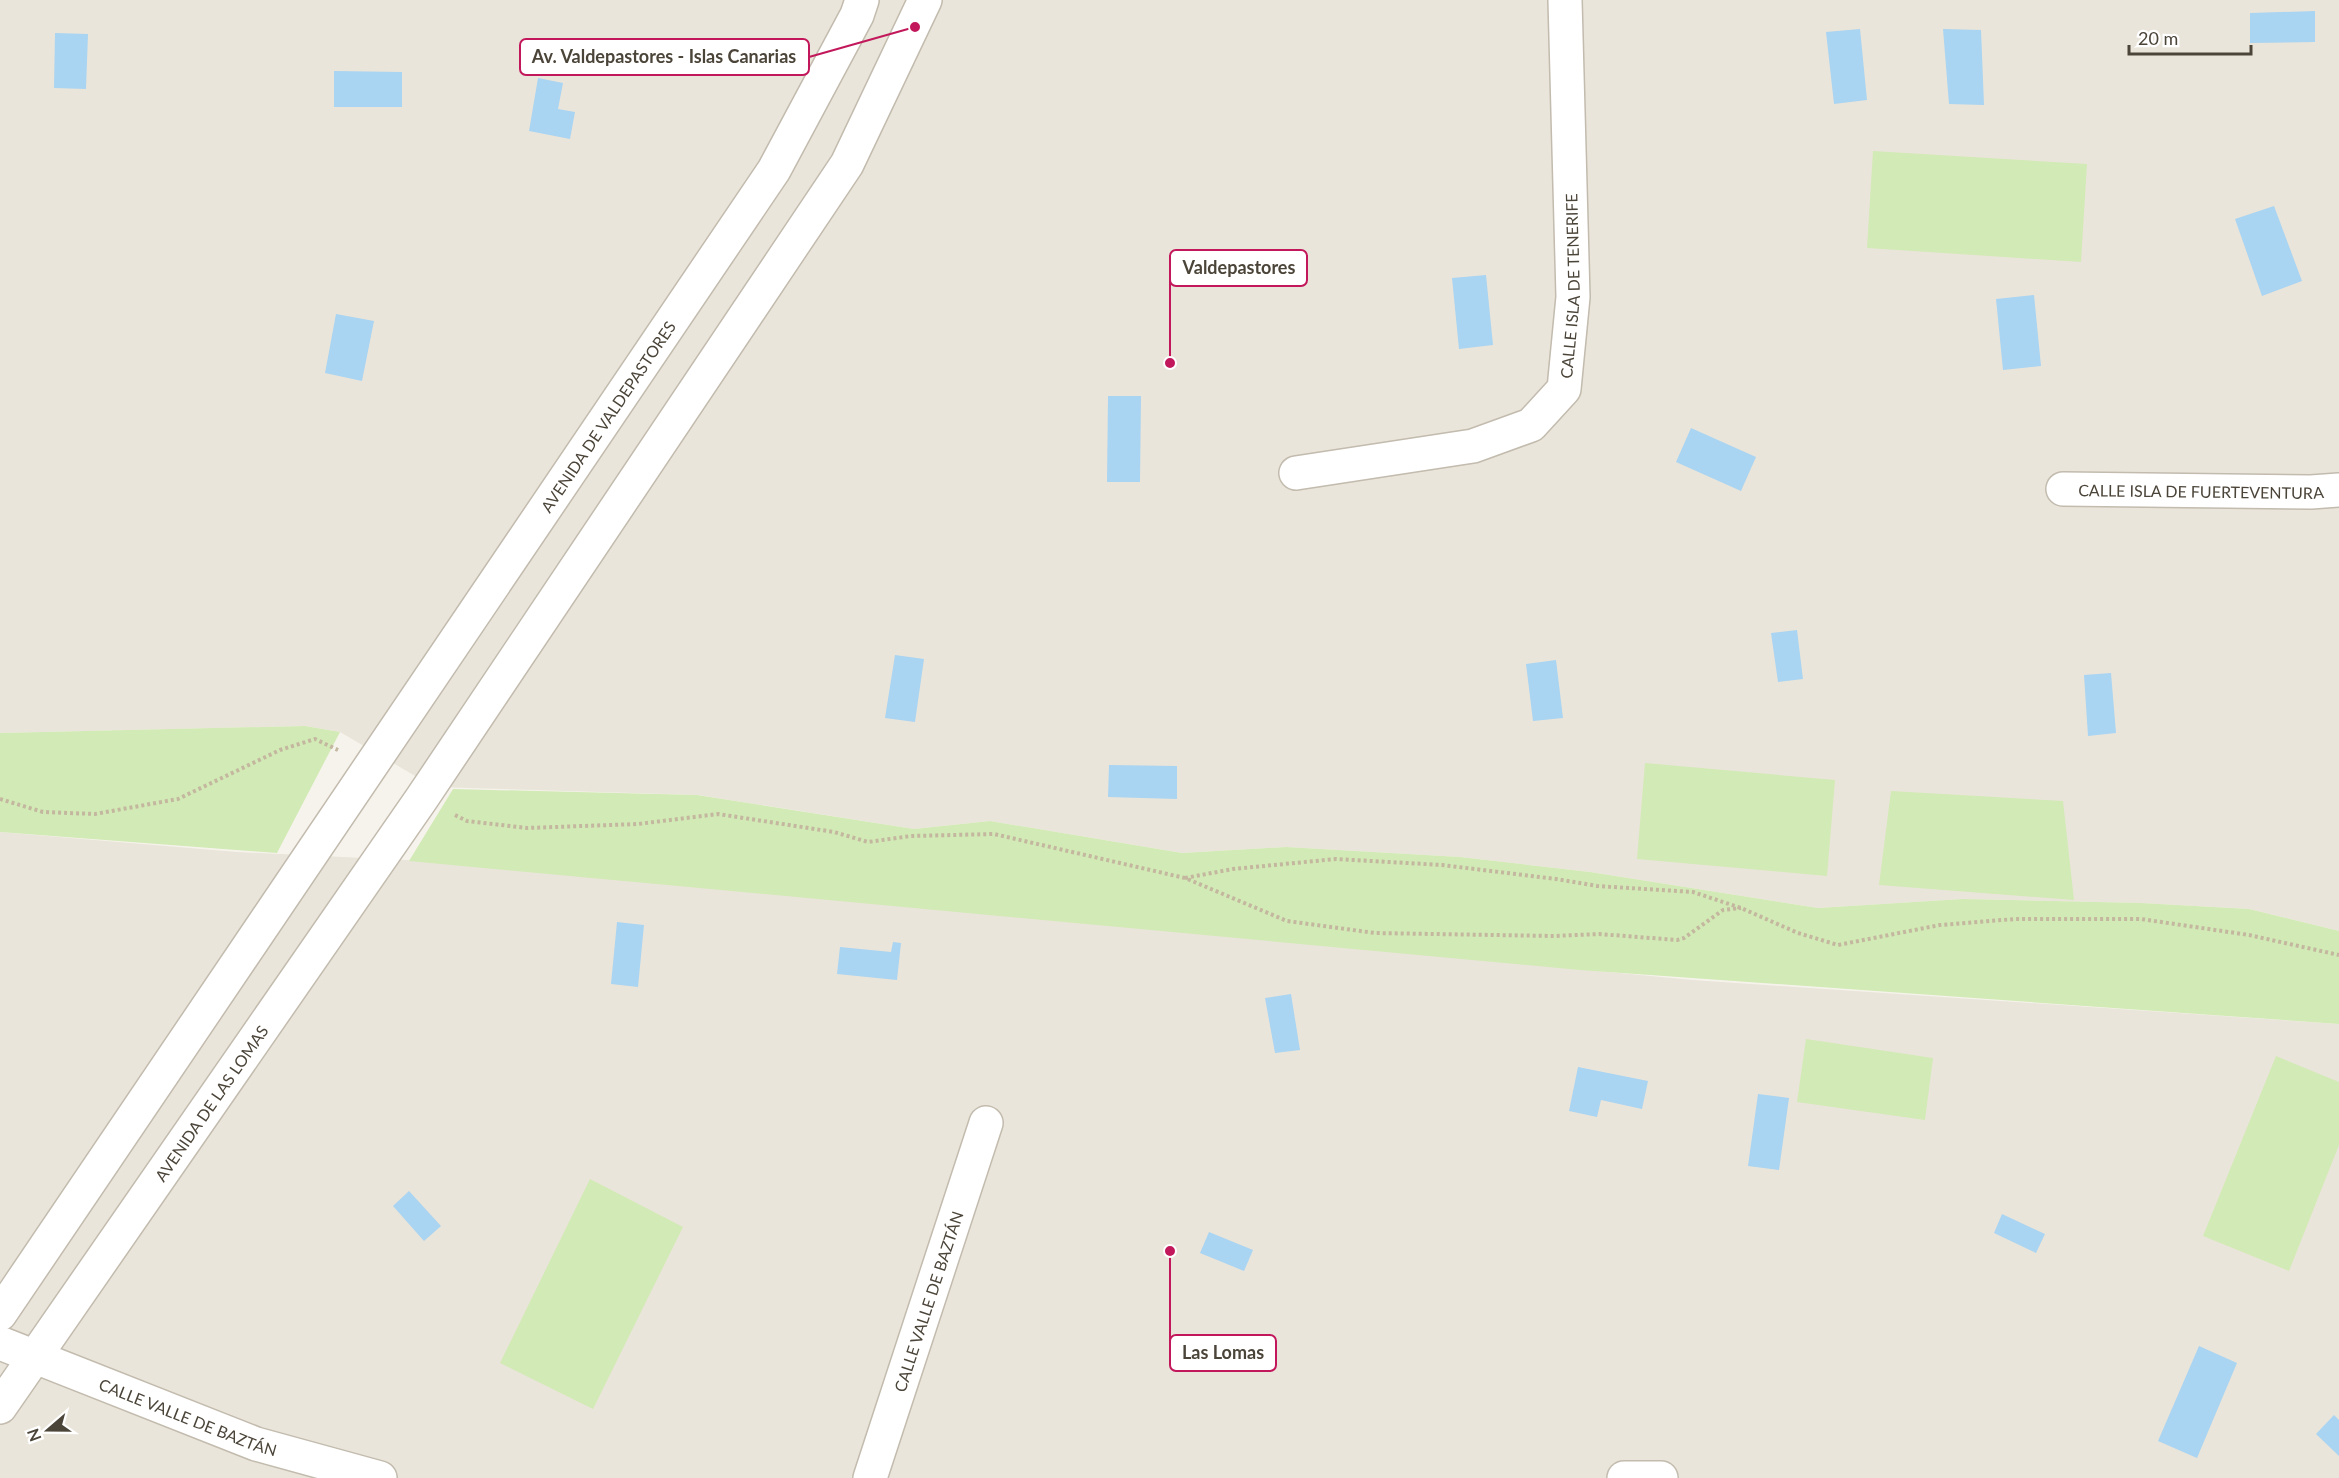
<svg xmlns="http://www.w3.org/2000/svg" width="2339" height="1478" font-family="Lato,sans-serif">
<style>
.residential{fill:#eae5da}
.green{fill:#d2eab5}
.water{fill:#a9d4f2}
.lines{fill:none;stroke-linecap:round;stroke-linejoin:round}
.minor-casing{stroke:#c2bbae;stroke-width:36}
.path{stroke:#c4b79f;stroke-width:4;stroke-dasharray:3 3;stroke-linecap:butt}
.minor{stroke:#fff;stroke-width:33}
.labels{text-anchor:middle;dominant-baseline:central;stroke-width:5;stroke-linejoin:round;paint-order:stroke}
.street-label{font-size:16px;fill:#4b4439;stroke:#fff}
.leader{fill:none;stroke:#c2185b;stroke-width:2}
.callout-dot{fill:#c2185b;stroke:#fff;stroke-width:2}
.callout{fill:#fff;stroke:#c2185b;stroke-width:2}
.callout-label{font-size:18px;text-anchor:middle;font-weight:bold;fill:#4b4439}
</style>
<rect width="100%" height="100%" fill="#f6f3ec"/>
<!-- residential -->
<g class="residential">
<path d="M 0,0 L 2339,0 L 2339,931 L 2249,909 L 2141,903 L 1963,899 L 1818,908 L 1590,872 L 1460,857 L 1286,847 L 1182,853 L 990,821 L 914,829 L 698,795 L 434,787 L 340,732 L 305,726 L 0,733 Z"/>
<path d="M 0,832 L 237,852 L 427,861 L 1693,980 L 2339,1024 L 2339,1478 L 0,1478 Z"/>
</g>
<!-- green -->
<g class="green">
<path d="M 1873,151 L 2087,164 L 2081,262 L 1867,248 Z"/>
<path d="M 305,726 L 340,732 L 277,853 L 0,832 L 0,733 Z"/>
<path d="M 1645,763 L 1835,780 L 1827,876 L 1637,859 Z"/>
<path d="M 453,789 L 697,795 L 914,829 L 990,821 L 1182,853 L 1286,847 L 1460,857 L 1590,872 L 1818,908 L 1963,899 L 2141,903 L 2249,909 L 2339,931 L 2339,1024 L 1580,970 L 409,861 Z"/>
<path d="M 1891,791 L 2063,801 L 2074,900 L 1879,885 Z"/>
<path d="M 1806,1039 L 1933,1058 L 1925,1120 L 1797,1102 Z"/>
<path d="M 2276,1056 L 2339,1082 L 2339,1145 L 2289,1271 L 2203,1236 Z"/>
<path d="M 590,1179 L 683,1227 L 593,1409 L 500,1363 Z"/>
</g>
<!-- water -->
<g class="water">
<path d="M 2315,11 L 2315,42 L 2250,43 L 2250,13 Z"/>
<path d="M 1860,29 L 1867,100 L 1834,104 L 1826,32 Z"/>
<path d="M 1943,29 L 1981,30 L 1984,105 L 1949,104 Z"/>
<path d="M 55,33 L 88,34 L 86,89 L 54,88 Z"/>
<path d="M 334,71 L 402,72 L 402,107 L 334,107 Z"/>
<path d="M 538,78 L 563,83 L 558,109 L 575,112 L 570,139 L 529,131 Z"/>
<path d="M 2274,206 L 2302,281 L 2262,296 L 2235,219 Z"/>
<path d="M 1486,275 L 1493,345 L 1459,349 L 1452,278 Z"/>
<path d="M 2034,295 L 2041,366 L 2003,370 L 1996,299 Z"/>
<path d="M 336,314 L 374,321 L 362,381 L 325,373 Z"/>
<path d="M 1108,396 L 1141,396 L 1140,482 L 1107,482 Z"/>
<path d="M 1691,428 L 1756,457 L 1741,491 L 1676,462 Z"/>
<path d="M 1797,630 L 1803,679 L 1778,682 L 1771,633 Z"/>
<path d="M 895,655 L 924,659 L 915,722 L 885,718 Z"/>
<path d="M 1556,660 L 1563,718 L 1533,721 L 1526,664 Z"/>
<path d="M 2111,673 L 2116,733 L 2088,736 L 2084,675 Z"/>
<path d="M 1109,765 L 1177,766 L 1177,799 L 1108,797 Z"/>
<path d="M 617,922 L 644,925 L 638,987 L 611,984 Z"/>
<path d="M 893,942 L 901,943 L 897,980 L 837,974 L 840,947 L 891,952 Z"/>
<path d="M 1291,994 L 1300,1050 L 1275,1053 L 1265,998 Z"/>
<path d="M 1578,1067 L 1648,1081 L 1642,1109 L 1601,1100 L 1597,1117 L 1569,1111 Z"/>
<path d="M 1758,1094 L 1789,1098 L 1779,1170 L 1748,1166 Z"/>
<path d="M 409,1191 L 441,1226 L 424,1241 L 393,1206 Z"/>
<path d="M 2002,1214 L 2045,1234 L 2036,1253 L 1994,1233 Z"/>
<path d="M 1209,1232 L 1253,1250 L 1244,1271 L 1200,1253 Z"/>
<path d="M 2199,1346 L 2237,1363 L 2197,1458 L 2158,1441 Z"/>
<path d="M 2334,1415 L 2339,1420 L 2339,1456 L 2316,1434 Z"/>
</g>
<g class="lines">
<!-- minor casing -->
<g class="minor-casing">
<g id="minor">
<path id="s1" d="M 1296,473 L 1473,446 L 1531,425 L 1564,389 L 1573,297 L 1565,0"/>
<path id="s2" d="M 2063,489 L 2311,492 L 2339,490"/>
<path id="s3" d="M 0,1314 L 774,170 L 857,15 L 862,0"/>
<path id="s4" d="M 0,1343 L 256,1444 L 380,1478"/>
<path id="s5" d="M 0,1407 L 422,798 L 847,164 L 925,0"/>
<path id="s6" d="M 870,1478 L 986,1123"/>
<path d="M 1624,1478 L 1661,1478"/>
</g>
</g>
<!-- path -->
<g class="path">
<path d="M 0,799 L 43,812 L 95,814 L 178,799 L 280,750 L 315,739 L 338,750"/>
<path d="M 455,815 L 467,821 L 527,828 L 638,824 L 718,814 L 834,832 L 868,842 L 911,836 L 994,834 L 1185,878 L 1287,921 L 1375,933 L 1554,936 L 1599,934 L 1677,940 L 1684,938 L 1723,910 L 1741,908"/>
<path d="M 1185,878 L 1233,869 L 1336,859 L 1442,865 L 1556,879 L 1597,886 L 1693,892 L 1741,908 L 1798,933 L 1838,945 L 1940,925 L 2015,919 L 2141,919 L 2249,935 L 2339,955"/>
</g>
<!-- minor -->
<use href="#minor" class="minor"/>
</g>
<g class="labels">
<!-- street labels -->
<g class="street-label">
<text stroke="none"><textPath href="#s1" startOffset="393">CALLE ISLA DE TENERIFE</textPath></text>
<text stroke="none"><textPath href="#s3" startOffset="1084">AVENIDA DE VALDEPASTORES</textPath></text>
<text stroke="none"><textPath href="#s2" startOffset="138">CALLE ISLA DE FUERTEVENTURA</textPath></text>
<text stroke="none"><textPath href="#s5" startOffset="370">AVENIDA DE LAS LOMAS</textPath></text>
<text stroke="none"><textPath href="#s6" startOffset="186">CALLE VALLE DE BAZTÁN</textPath></text>
<text stroke="none"><textPath href="#s4" startOffset="202">CALLE VALLE DE BAZTÁN</textPath></text>
</g>
</g>
<!-- callouts -->
<path class="leader" d="M915 27L809 57M1170 363L1170 268M1170 1251L1170 1353"/>
<g class="callout-dot">
<circle cx="915" cy="27" r="6"/>
<circle cx="1170" cy="363" r="6"/>
<circle cx="1170" cy="1251" r="6"/>
</g>
<g class="callout">
<rect x="520" y="39" width="289" height="36" rx="6"/>
<rect x="1170" y="250" width="137" height="36" rx="6"/>
<rect x="1170" y="1335" width="106" height="36" rx="6"/>
</g>
<g class="callout-label">
<text x="664" y="63">Av. Valdepastores - Islas Canarias</text>
<text x="1239" y="274">Valdepastores</text>
<text x="1223" y="1359">Las Lomas</text>
</g>
<!-- north arrow -->
<g transform="translate(48 1430) rotate(250)" stroke="#ffffff" stroke-width="4.5" paint-order="stroke">
<path d="M0-4.5L10 22L0 15L-10 22Z" fill="#4b4439"/>
<text y="-9" font-size="16" font-weight="bold" text-anchor="middle" fill="#4b4439">N</text>
</g>
<!-- scale -->
<path d="M2129 45v9h122v-9" fill="none" stroke="#4b4439" stroke-width="3"/>
<text x="2138" y="45" font-size="18" fill="#4b4439" stroke="#ffffff" stroke-width="4.5" paint-order="stroke">20 m</text>
</svg>
